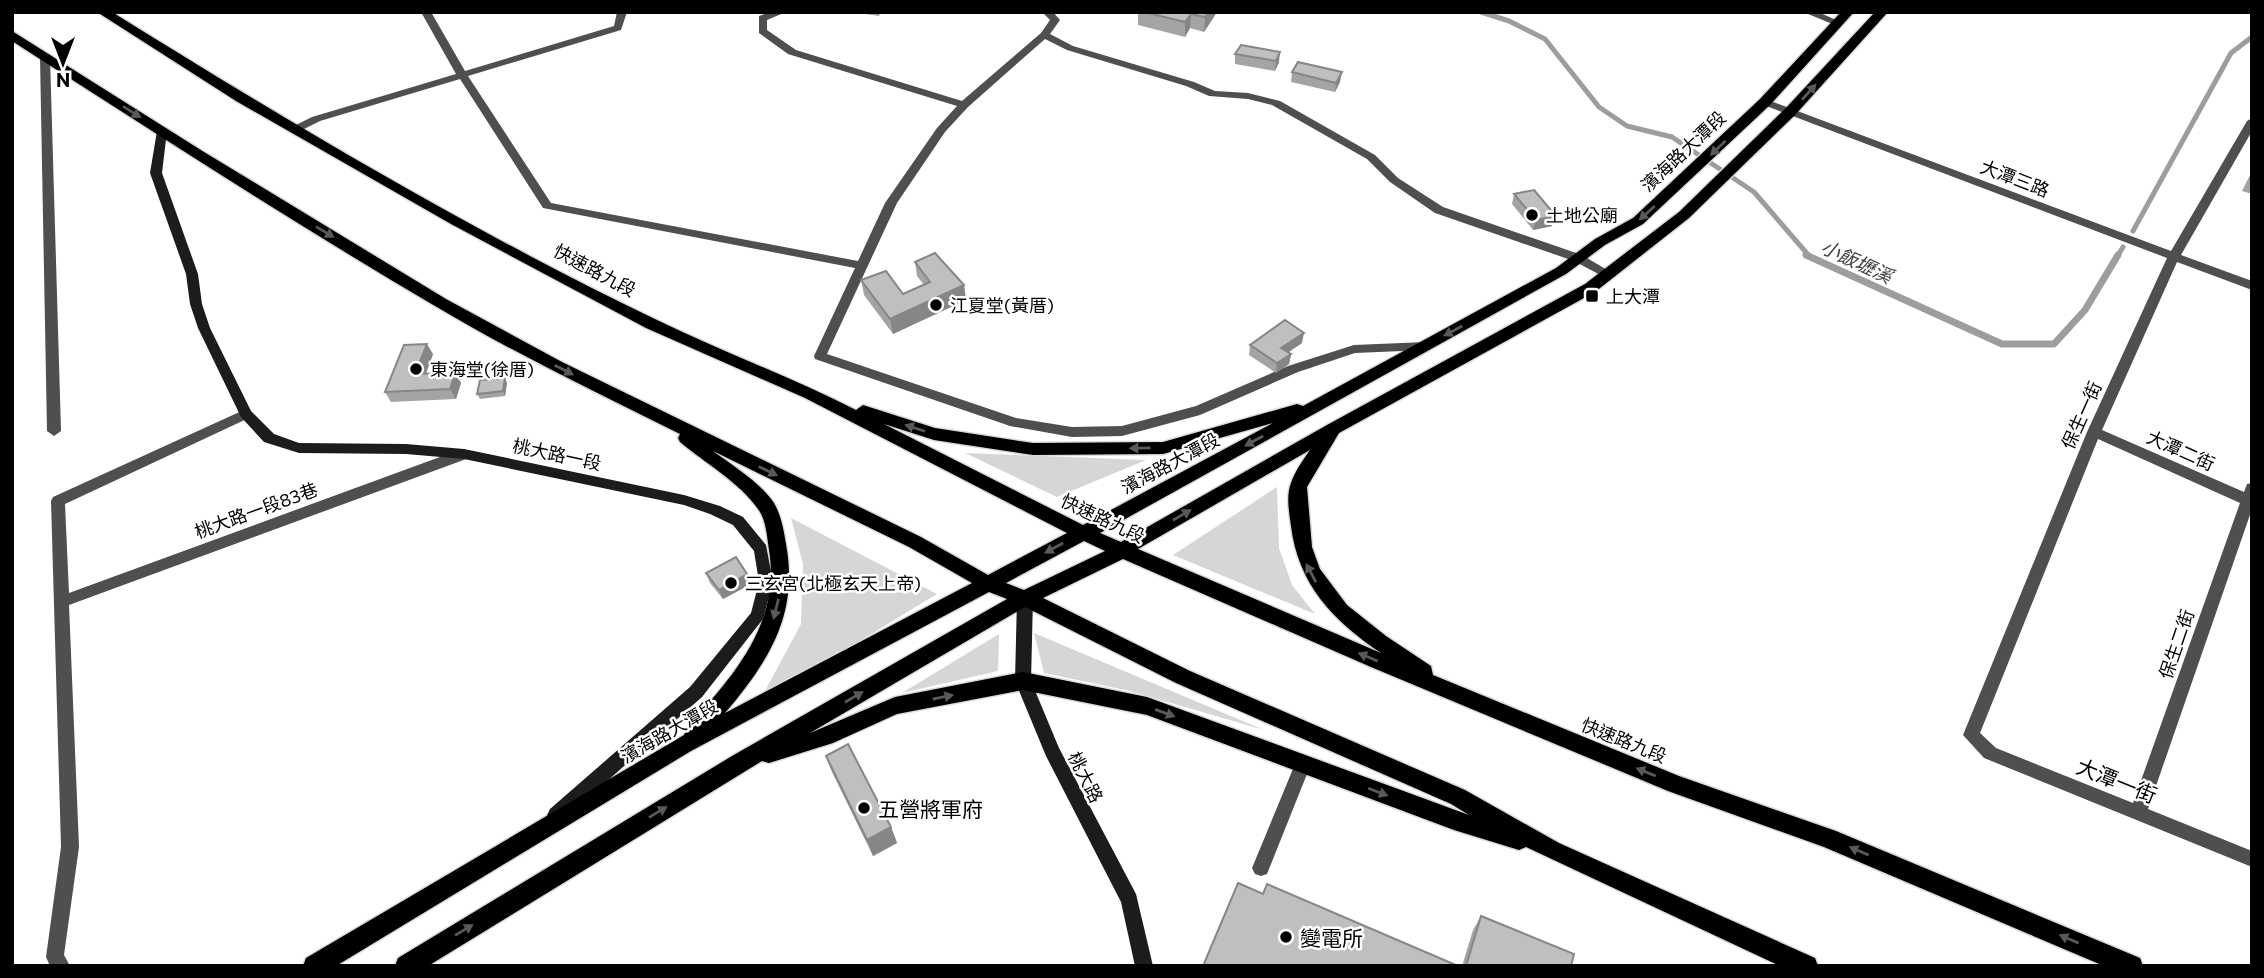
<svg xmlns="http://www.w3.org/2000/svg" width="2264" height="978" font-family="Commissioner,'Noto Sans TC',sans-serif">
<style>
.green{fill:#d6d6d6}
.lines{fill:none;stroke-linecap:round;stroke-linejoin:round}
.stream-far1{stroke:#9d9d9d;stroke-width:5}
.stream{stroke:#9d9d9d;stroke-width:7}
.primary-casing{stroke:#dbdbdb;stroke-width:3}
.lane{fill:#4f4f4f;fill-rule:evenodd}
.street{fill:#4f4f4f;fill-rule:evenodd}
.secondary{fill:#1c1c1c;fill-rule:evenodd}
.primary{fill:#000;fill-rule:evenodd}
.wall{fill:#a4a4a4}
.shaded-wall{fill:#868686}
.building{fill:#bfbfbf;stroke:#868686;stroke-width:2}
.oneway{fill:#595959}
.poi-dot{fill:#000;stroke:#fff;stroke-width:2.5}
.labels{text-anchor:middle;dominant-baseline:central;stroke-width:5;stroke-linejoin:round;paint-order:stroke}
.street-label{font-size:18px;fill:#000;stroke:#fff}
.poi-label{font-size:18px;fill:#000;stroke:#fff;text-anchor:start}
.water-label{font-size:19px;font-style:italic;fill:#3e3e3e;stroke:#fff}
.near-street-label{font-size:21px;fill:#000;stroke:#fff}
.near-poi-label{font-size:21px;fill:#000;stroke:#fff;text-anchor:start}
</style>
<rect width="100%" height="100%" fill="#fff"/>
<!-- green -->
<g class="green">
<path d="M 965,453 L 1146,460 L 1057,497 Z"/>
<path d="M 1277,487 L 1279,548 L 1292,585 L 1315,614 L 1173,555 Z"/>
<path d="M 791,518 L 937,594 L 759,702 L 801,624 L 803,564 Z"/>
<path d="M 1034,633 L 1264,730 L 1130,691 L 1044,673 Z"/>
<path d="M 999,634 L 998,671 L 902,693 Z"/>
</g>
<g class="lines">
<!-- stream-far1 -->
<g class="stream-far1">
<path d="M 1481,12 L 1509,21 L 1545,39 L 1599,107 L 1627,126 L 1672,137 L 1754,192 L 1810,257"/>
<path d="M 2133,231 L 2231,53 L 2252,37"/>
<path d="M 2117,257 L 2123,247"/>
</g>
<!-- stream -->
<path class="stream" d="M 1806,255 L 2002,344 L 2054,344 L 2085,310 L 2118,255"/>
<!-- primary casing -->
<g class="primary-casing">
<path id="primary" d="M 97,12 L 112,12 C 289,122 469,230 657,320 C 723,352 791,377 856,410 L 863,405 L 935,428 L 1033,443 L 1163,442 L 1297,404 L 1303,406 L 1556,268 L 1595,239 L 1633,218 L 1760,99 L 1841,12 L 1854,12 L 1770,105 L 1643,224 L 1605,245 L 1566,274 L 1100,533 L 1121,542 L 1327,425 L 1585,284 L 1679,212 L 1785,109 L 1875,12 L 1888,12 L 1795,115 L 1689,218 L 1595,292 L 1339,433 L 1307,487 L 1312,547 L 1320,569 L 1347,605 L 1386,636 L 1431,666 L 1433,675 L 1679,776 L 1836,831 L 2140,958 L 2143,966 L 2104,966 L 1824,847 L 1668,791 L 1371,667 L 1123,559 L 1043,598 L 1190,671 L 1465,790 L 1559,843 L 1815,958 L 1818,966 L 1780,966 L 1526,847 L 1519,850 L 1454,830 L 1147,715 L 1023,690 L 897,714 L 833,743 L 769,763 L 762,761 L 428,966 L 395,966 L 398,958 L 732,756 L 1007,599 L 989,592 L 691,751 L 336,966 L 303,966 L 306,958 L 684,735 L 687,728 C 733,676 781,624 769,550 C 767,537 766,519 758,509 C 739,482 705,463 680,442 L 678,438 L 680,434 C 597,393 514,353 435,306 C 292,222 152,131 12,41 L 12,31 L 204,152 L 446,299 L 562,362 L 921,537 L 988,575 L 1067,533 L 805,398 L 646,328 L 451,224 L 236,101 ZM 1273,423 L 1083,525 L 884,424 L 934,440 L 1033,455 L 1163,454 ZM 1310,450 C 1303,460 1295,471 1291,483 C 1286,496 1289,512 1291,526 C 1298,584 1333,621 1381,653 L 1138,549 ZM 713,451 L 909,547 L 972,583 L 725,713 C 769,661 799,614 786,544 C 784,531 781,515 774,503 C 760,482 733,466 713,451 ZM 1084,541 L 1105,551 L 1024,590 L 1006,583 ZM 1025,607 L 1176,683 L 1451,804 L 1469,815 L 1147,697 L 1023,672 L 895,697 L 810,733 Z"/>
</g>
<!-- lane -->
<g class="lane">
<path d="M 421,12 L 431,12 L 465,71 L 614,26 L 617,12 L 627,12 L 621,30 L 468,76 L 551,203 L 858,261 L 885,203 L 937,128 L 957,106 L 788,54 L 759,33 L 759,16 L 770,12 L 786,12 L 767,20 L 767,30 L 796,50 L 962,101 L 1041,33 L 1050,20 L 1042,12 L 1053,12 L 1060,20 L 1050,34 L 1073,46 L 1194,82 L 1215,91 L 1248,93 L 1280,101 L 1375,155 L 1398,178 L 1443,207 L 1582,255 L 1614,274 L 1608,278 L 1604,277 L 1574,261 L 1435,213 L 1390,182 L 1367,159 L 1272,105 L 1248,99 L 1209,96 L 1186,86 L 1067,50 L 1045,39 L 968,107 L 945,132 L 897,203 L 827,354 L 1016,418 L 1072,427 L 1122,426 L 1196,406 L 1288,366 L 1354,345 L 1426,342 L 1432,346 L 1426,350 L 1355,353 L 1298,372 L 1200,415 L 1122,436 L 1072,437 L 1010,426 L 815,359 L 814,356 L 855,268 L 543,208 L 460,79 L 320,121 L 300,131 L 292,131 L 292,127 L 312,117 L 456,74 Z"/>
<path d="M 1803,12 L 1818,12 L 1843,23 L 1835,25 Z"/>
<path d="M 45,54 L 50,57 L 61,431 L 54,436 L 47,431 L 40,57 Z"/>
<path d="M 246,409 L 253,414 L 251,417 L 65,504 L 69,593 L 459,450 L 464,449 L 471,454 L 469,458 L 69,605 L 79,847 L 64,955 L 70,966 L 50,966 L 46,957 L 61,847 L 51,501 L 53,497 Z"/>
<path d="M 1303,756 L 1309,759 L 1311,764 L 1267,874 L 1261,876 L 1255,874 L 1252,868 L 1295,764 L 1297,759 Z"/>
</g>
<!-- street -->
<path class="street" d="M 1765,99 L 2171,251 L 2247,121 L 2252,118 L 2252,131 L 2181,255 L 2252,281 L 2252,290 L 2177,262 L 2102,430 L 2244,492 L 2247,484 L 2252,483 L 2252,509 L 2148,809 L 2252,851 L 2252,867 L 1984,758 L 1963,735 L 2087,432 L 2167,258 L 1761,104 L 1761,100 ZM 2098,439 L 2240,503 L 2133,803 L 1996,748 L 1980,733 Z"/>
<!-- secondary -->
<g class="secondary">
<path d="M 162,128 L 167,131 L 162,173 L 198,274 L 202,304 L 210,328 L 251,411 L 274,434 L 299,443 L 406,444 L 464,449 L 684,495 L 720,506 L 743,517 L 766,545 L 773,582 L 763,619 L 702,697 L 562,821 L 556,823 L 550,821 L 547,815 L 550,809 L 690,687 L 751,613 L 759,582 L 754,551 L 733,525 L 710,514 L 684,505 L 464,459 L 406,454 L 299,453 L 264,442 L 241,417 L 198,328 L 190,304 L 186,274 L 150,173 L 157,131 Z"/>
<path d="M 1025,592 L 1030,594 L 1033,598 L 1031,681 L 1059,748 L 1136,894 L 1153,966 L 1135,966 L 1121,902 L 1046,756 L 1015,681 L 1017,598 L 1020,594 Z"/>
</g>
<!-- primary -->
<use href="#primary" class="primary"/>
</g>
<!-- wall -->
<g class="wall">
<path d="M 851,12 L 881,12 L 879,16 Z"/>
<path d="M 1138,12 L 1217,12 L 1204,32 L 1190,28 L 1185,37 L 1138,25 Z"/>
<path d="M 1235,54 L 1279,62 L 1275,71 L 1235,64 Z"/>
<path d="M 1292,72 L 1340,82 L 1335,92 L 1291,82 Z"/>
<path d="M 2252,171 L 2252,194 L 2242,191 Z"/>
<path d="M 1514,194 L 1552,226 L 1533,230 L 1512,204 Z"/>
<path d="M 915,262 L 964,285 L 966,300 L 893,334 L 864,295 L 861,280 L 903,294 L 924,285 L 917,276 Z"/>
<path d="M 1302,343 L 1288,352 L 1291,354 L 1289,364 L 1276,373 L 1249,355 L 1250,345 Z"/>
<path d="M 433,354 L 425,374 L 455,373 L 461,383 L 456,399 L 391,402 L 385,392 Z"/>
<path d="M 507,383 L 505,396 L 480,399 L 477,394 Z"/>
<path d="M 706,573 L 751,584 L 723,599 L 710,583 Z"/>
<path d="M 826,756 L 891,827 L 897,843 L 873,856 L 832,772 Z"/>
<path d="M 1481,916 L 1571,966 L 1462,966 L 1473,930 Z"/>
</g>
<!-- shaded-wall -->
<g class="shaded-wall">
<path d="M 1208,12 L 1217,12 L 1204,32 L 1205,17 Z"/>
<path d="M 1191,14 L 1190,28 L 1185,37 L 1185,22 Z"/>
<path d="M 1280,52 L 1279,62 L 1275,71 L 1276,61 Z"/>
<path d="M 1342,72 L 1340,82 L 1335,92 L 1336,83 Z"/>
<path d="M 1556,216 L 1552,226 L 1533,230 L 1536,220 Z"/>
<path d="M 964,285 L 966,300 L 893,334 L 890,319 Z"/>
<path d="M 1304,333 L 1302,343 L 1280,358 L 1281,348 Z"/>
<path d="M 427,344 L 433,354 L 422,385 L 415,374 Z"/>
<path d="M 1291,354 L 1289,364 L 1276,373 L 1277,363 Z"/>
<path d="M 455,373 L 461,383 L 456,399 L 450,389 Z"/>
<path d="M 505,378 L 507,383 L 505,396 L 503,391 Z"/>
<path d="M 747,574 L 751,584 L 723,599 L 719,590 Z"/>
<path d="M 891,827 L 897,843 L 873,856 L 867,840 Z"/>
</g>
<!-- building -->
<g class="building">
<path d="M 1144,12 L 1208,12 L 1205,17 L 1191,14 L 1185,22 Z"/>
<path d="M 1241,45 L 1280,52 L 1276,61 L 1235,54 Z"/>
<path d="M 1298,62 L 1342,72 L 1336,83 L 1292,72 Z"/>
<path d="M 1534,190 L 1556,216 L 1536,220 L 1514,194 Z"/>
<path d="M 935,253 L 964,285 L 890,319 L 861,280 L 886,271 L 903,294 L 930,282 L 915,262 Z"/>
<path d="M 1285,320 L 1304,333 L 1281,348 L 1291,354 L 1277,363 L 1250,345 Z"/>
<path d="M 427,344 L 415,374 L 455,373 L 450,389 L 385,392 L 404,345 Z"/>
<path d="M 505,378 L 503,391 L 477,394 L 480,380 Z"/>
<path d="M 736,557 L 747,574 L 719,590 L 706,573 Z"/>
<path d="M 848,744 L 891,827 L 867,840 L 826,756 Z"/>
<path d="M 1238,883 L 1263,894 L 1267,884 L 1458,966 L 1203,966 Z"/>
<path d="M 1481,916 L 1574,954 L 1571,966 L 1466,966 Z"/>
</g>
<!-- one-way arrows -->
<defs><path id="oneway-solid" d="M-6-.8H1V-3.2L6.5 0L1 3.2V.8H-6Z" transform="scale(1.75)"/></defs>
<g class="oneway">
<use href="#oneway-solid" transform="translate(1809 92) rotate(-48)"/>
<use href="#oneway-solid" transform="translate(132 112) rotate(32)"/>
<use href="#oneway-solid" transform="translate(1718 148) rotate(136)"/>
<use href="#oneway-solid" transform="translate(1647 213) rotate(138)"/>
<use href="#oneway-solid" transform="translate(325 232) rotate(31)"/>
<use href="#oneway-solid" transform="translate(1453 331) rotate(152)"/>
<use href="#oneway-solid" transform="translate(564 370) rotate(27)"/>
<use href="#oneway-solid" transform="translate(915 428) rotate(-162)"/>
<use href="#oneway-solid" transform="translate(1254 441) rotate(151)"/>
<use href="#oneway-solid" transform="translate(1140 448) rotate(179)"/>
<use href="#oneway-solid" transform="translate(768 471) rotate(26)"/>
<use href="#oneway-solid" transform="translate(1182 515) rotate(-30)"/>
<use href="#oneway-solid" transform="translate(1054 548) rotate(151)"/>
<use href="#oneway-solid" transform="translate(1311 573) rotate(-118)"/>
<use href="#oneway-solid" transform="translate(776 609) rotate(104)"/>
<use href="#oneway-solid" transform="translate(1368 657) rotate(-157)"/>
<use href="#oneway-solid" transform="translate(854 697) rotate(-30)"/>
<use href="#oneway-solid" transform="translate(943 697) rotate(-11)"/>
<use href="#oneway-solid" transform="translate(1165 713) rotate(20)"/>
<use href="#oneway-solid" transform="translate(1646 772) rotate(-158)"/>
<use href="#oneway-solid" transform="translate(1378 792) rotate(21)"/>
<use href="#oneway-solid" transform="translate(658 812) rotate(-31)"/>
<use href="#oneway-solid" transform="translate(1859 851) rotate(-157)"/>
<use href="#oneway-solid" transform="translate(464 930) rotate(-31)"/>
<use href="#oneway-solid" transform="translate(2069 939) rotate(-157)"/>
</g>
<!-- markers -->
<g class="poi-dot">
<circle cx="1532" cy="215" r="7"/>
<rect x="1585" y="289" width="14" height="14" rx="3.5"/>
<circle cx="936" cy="305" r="7"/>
<circle cx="416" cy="369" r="7"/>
<circle cx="731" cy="583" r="7"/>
<circle cx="864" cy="808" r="7"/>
<circle cx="1286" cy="937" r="7"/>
</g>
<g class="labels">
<!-- street labels -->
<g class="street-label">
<text transform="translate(1683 151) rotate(-43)">濱海路大潭段</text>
<text transform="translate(2015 178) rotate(21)">大潭三路</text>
<text transform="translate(595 270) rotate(28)">快速路九段</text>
<text transform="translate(2081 415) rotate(-66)">保生一街</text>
<text transform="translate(2181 450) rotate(24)">大潭二街</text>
<text transform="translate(557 454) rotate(12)">桃大路一段</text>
<text transform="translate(1170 463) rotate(-28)">濱海路大潭段</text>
<text transform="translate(256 510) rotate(-20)">桃大路一段83巷</text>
<text transform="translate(1103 518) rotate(25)">快速路九段</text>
<text transform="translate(2176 644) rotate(-71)">保生二街</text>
<text transform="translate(669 731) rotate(-30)">濱海路大潭段</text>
<text transform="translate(1624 740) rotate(22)">快速路九段</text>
<text transform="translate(1086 777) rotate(63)">桃大路</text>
</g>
<!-- poi labels -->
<g class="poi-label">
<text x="1546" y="215">土地公廟</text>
<text x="1606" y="296">上大潭</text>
<text x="950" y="305">江夏堂(黃厝)</text>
<text x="430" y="369">東海堂(徐厝)</text>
<text x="745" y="583">三玄宮(北極玄天上帝)</text>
</g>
<!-- water labels -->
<g class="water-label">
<text transform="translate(1857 261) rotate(25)">小飯壢溪</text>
</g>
<!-- near-street labels -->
<g class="near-street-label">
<text transform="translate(2117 780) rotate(22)">大潭一街</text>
</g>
<!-- near-poi labels -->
<g class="near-poi-label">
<text x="878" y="808">五營將軍府</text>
<text x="1300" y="937">變電所</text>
</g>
</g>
<!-- border -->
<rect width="2264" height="978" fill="none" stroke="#000000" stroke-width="28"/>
<!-- north arrow -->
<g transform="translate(63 63) rotate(180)" stroke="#ffffff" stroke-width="5" paint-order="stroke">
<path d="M0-5L12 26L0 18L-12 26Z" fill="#000000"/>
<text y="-10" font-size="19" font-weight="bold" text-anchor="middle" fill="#000000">N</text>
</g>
</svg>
